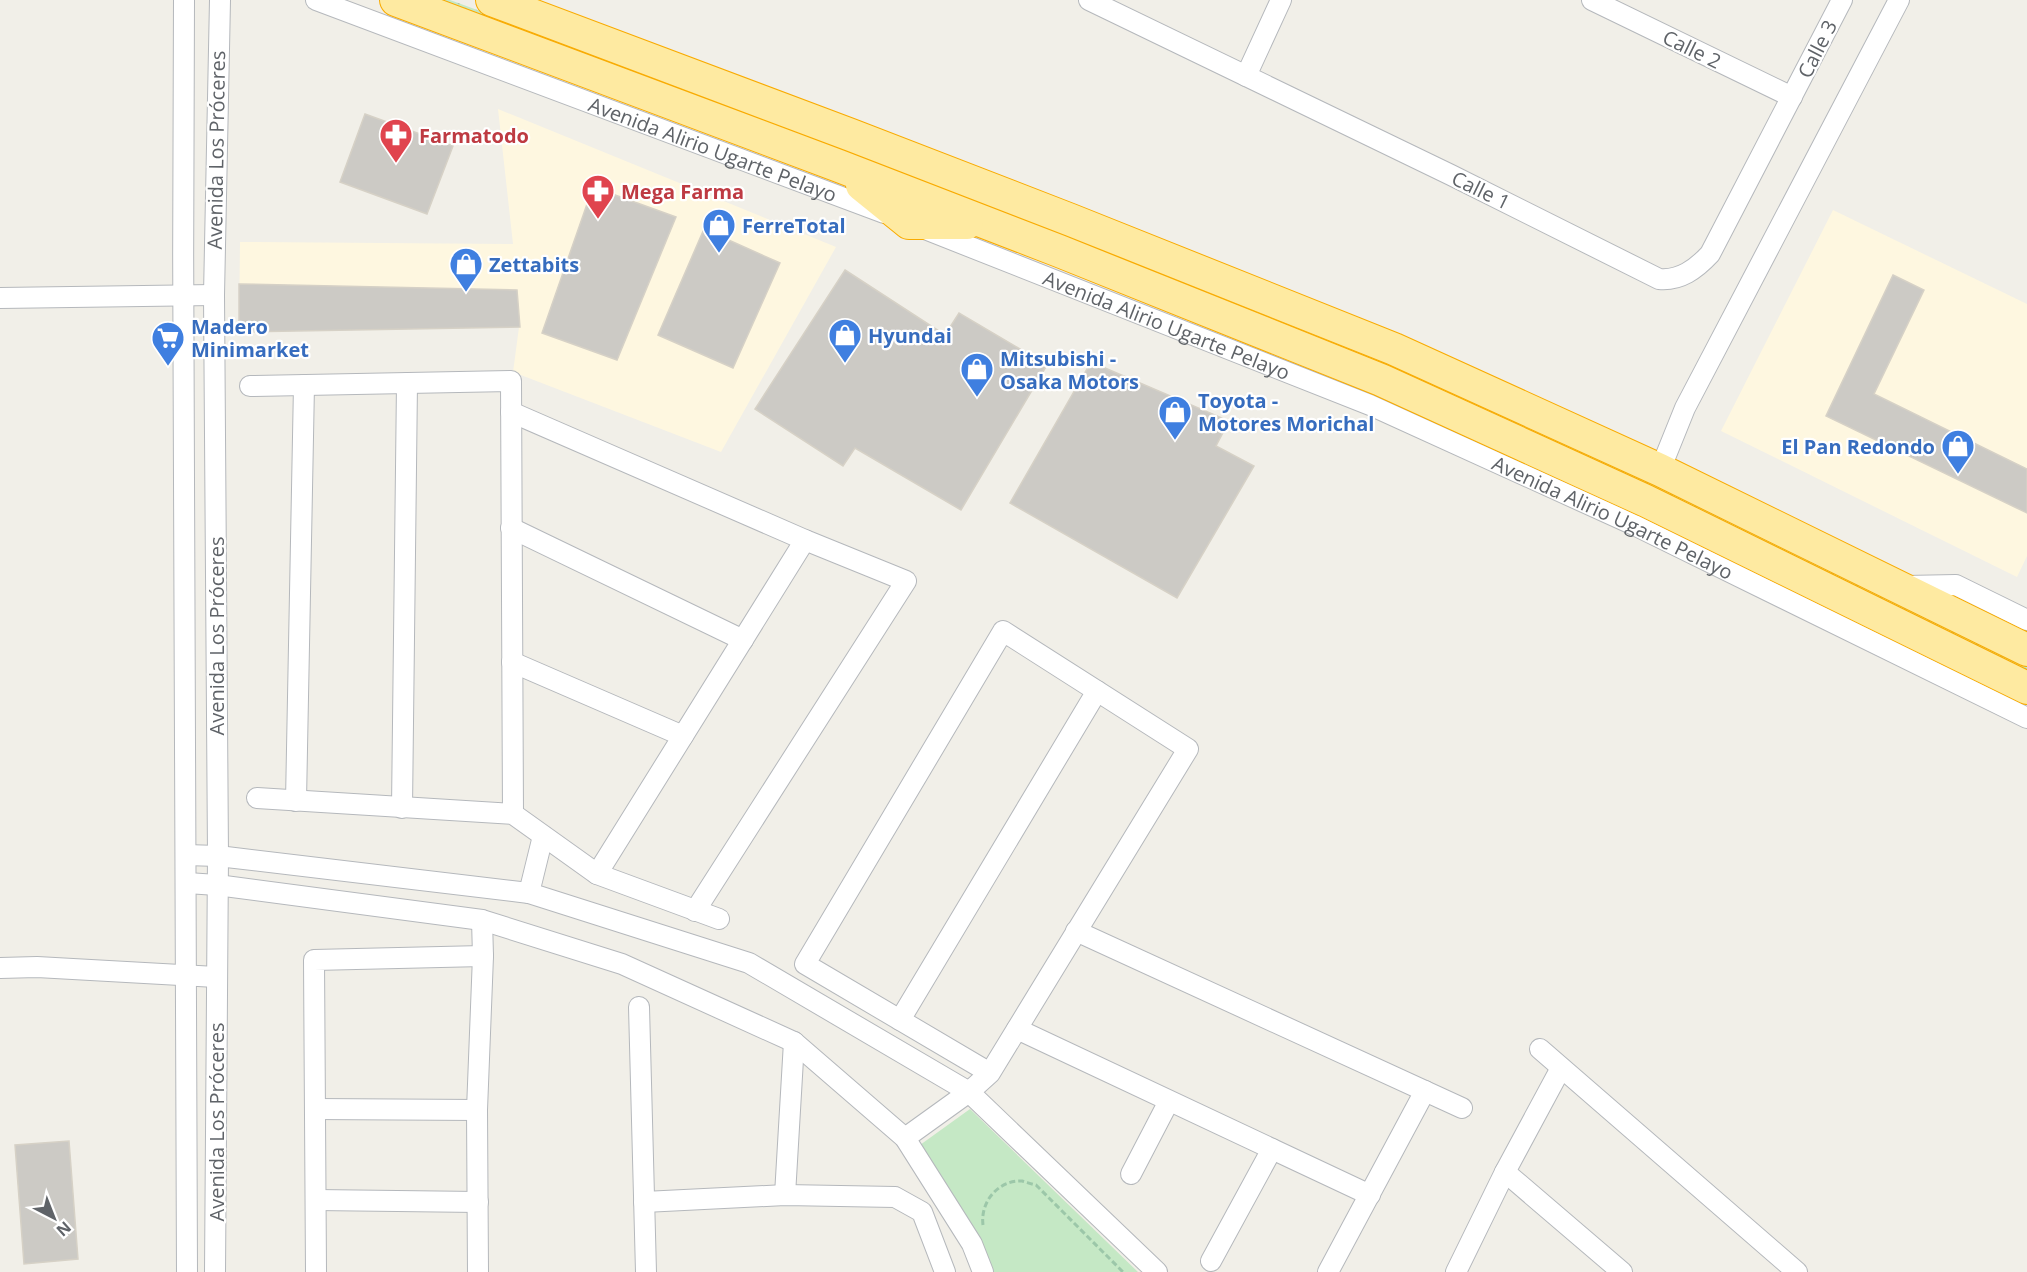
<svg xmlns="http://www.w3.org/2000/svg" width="2027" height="1272" font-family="'Open Sans',sans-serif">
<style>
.commercial{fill:#fef7e0}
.grass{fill:url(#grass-dots)}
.park{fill:#c5e8c5}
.building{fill:#cccac5;stroke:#d6d1c6;stroke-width:1.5}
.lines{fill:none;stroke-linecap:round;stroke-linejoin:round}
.minor-casing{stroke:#b5b8bc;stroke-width:22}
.trunk-casing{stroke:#f9ab00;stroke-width:34}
.path{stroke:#9cc7a9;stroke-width:3;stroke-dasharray:6 3;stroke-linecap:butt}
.minor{stroke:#fff;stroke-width:20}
.trunk{stroke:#feeaa1;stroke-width:32}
.labels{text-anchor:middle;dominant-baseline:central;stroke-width:4.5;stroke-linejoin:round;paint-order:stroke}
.street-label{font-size:20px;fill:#5f6368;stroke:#fff}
.health-label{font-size:20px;font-weight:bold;fill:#be3a42;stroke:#fff;text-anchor:start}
.shop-label{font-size:20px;font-weight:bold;fill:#366cbe;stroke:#fff;text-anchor:start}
</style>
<defs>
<pattern id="grass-dots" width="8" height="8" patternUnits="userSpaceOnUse" patternTransform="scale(1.5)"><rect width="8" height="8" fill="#c5e8c5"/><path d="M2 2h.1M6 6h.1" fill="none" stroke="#a3c0a4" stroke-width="1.8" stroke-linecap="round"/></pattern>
</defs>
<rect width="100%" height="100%" fill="#f1efe8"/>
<!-- commercial -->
<g class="commercial">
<path d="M 498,109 L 836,247 L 721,452 L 513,372 L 519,327 L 239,332 L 240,242 L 513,244 Z"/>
<path d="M 1833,210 L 2027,304 L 2027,556 L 2017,577 L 1721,431 Z"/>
</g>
<!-- grass -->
<path class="grass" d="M 427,0 L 450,0 L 812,133 L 1432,379 L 1743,527 L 2027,666 L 2027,676 L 1846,586 Z"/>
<!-- park -->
<path class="park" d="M 970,1109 L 1138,1272 L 994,1272 L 985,1250 L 920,1145 Z"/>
<!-- building -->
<g class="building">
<path d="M 365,114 L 453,146 L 427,214 L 340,182 Z"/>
<path d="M 593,187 L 676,217 L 617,360 L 542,333 Z"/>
<path d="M 704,229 L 780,263 L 733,368 L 658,335 Z"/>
<path d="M 845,270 L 945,335 L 959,313 L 1047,365 L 961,510 L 855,448 L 843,466 L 755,409 Z"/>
<path d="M 1893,275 L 1924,290 L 1874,394 L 2027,469 L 2027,513 L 1826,416 Z"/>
<path d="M 239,284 L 517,290 L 520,327 L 239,332 Z"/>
<path d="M 1091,362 L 1229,421 L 1216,446 L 1254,466 L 1177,598 L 1010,503 Z"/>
<path d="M 69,1141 L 78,1259 L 24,1264 L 15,1145 Z"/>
</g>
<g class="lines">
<!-- minor casing -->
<g class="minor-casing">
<g id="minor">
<path d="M 184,0 C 181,424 187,848 187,1272"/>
<path id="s1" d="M 316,0 L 884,213"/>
<path d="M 1089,0 L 1451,175 L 1659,279 C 1680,281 1696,269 1710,254 L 1842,0"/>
<path d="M 1592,0 L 1792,97"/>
<path d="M 1246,76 L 1281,0"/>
<path id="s2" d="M 925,229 L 1370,405 L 1634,525 L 2027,718"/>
<path d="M 0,298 L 214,295"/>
<path d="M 250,386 L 511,381 L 513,814"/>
<path d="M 511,412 L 805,540 L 906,581 L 695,911"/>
<path d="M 1660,470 L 1685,408 L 1899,0"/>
<path d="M 511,528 L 743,640"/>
<path d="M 1906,586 L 1956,585 L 2027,620"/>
<path d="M 512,662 L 683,736"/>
<path d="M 257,798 L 513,814 L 597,874 L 719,919"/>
<path d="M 296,801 L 304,385"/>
<path d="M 402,808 L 407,383"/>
<path d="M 186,855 L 218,856 L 529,893 L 749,963 L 969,1092 L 1157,1272"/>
<path d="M 597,874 L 805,540"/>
<path d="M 187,883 L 217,885 L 482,920 L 622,964 L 794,1042 L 905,1138 L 972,1244 L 983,1272"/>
<path d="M 529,893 L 543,836"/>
<path d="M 1076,931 L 1462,1108"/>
<path d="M 0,968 L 37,967 L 216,977"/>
<path d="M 639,1007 L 646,1272"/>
<path d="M 900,1020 L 1097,691"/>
<path d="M 1017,1029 L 1370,1195"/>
<path d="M 1540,1049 L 1797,1272"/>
<path d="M 315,1109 L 477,1110"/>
<path d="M 905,1138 L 969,1092 L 990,1073 L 1188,749 L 1003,631 L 805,964 L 990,1073"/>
<path d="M 1505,1172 L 1622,1272"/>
<path d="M 1131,1174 L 1169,1101"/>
<path d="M 785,1195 L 794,1042"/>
<path d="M 316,1200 L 478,1202"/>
<path d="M 644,1202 L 785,1195 L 895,1197 L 922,1212 L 945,1272"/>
<path d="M 1211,1261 L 1272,1149"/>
<path d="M 215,1272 L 218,856 L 214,295 L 220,0"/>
<path d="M 316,1272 L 314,960 L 483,956"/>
<path d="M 478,1272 L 477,1110 L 483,956 L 482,920"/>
<path d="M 1328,1272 L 1425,1091"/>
<path d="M 1456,1272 L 1505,1172 L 1561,1068"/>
</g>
</g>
<!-- trunk casing -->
<g class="trunk-casing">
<g id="trunk">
<path d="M 396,0 L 839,166 L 1059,251 L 1381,380 L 1646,501 L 2027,688"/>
<path d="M 492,0 L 851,135 L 1071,220 L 1394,349 L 1660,470 L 2027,650"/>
<path d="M 862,185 L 909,223 L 967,223"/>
</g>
</g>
<!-- path -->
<path class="path" d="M 983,1225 C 980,1202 998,1180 1022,1181 C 1026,1182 1031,1184 1036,1185 L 1123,1272"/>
<!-- minor -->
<use href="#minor" class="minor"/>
<!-- trunk -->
<use href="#trunk" class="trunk"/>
</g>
<!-- icons -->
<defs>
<g id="pharmacy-pin" transform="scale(1.725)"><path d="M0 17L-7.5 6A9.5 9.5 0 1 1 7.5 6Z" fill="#e0444e" stroke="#fff"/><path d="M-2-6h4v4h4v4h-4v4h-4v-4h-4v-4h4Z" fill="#fff"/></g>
<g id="shop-pin" transform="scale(1.725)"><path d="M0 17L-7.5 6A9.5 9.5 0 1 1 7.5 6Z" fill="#3f7fe0" stroke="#fff"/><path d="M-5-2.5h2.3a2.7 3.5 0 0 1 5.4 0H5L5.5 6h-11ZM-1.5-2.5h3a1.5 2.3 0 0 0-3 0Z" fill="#fff"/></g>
<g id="supermarket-pin" transform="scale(1.725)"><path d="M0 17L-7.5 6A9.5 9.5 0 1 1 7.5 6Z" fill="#3f7fe0" stroke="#fff"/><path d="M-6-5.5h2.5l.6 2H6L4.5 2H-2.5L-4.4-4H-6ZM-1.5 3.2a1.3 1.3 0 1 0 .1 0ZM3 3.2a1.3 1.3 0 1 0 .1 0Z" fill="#fff"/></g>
</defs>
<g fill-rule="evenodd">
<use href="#pharmacy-pin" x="396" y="135"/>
<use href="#pharmacy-pin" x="598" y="191"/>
<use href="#shop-pin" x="719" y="225"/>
<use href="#shop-pin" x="466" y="264"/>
<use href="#shop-pin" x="845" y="335"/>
<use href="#supermarket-pin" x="168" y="338"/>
<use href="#shop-pin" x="977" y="369"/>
<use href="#shop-pin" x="1175" y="412"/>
<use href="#shop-pin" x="1958" y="446"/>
</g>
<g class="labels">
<!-- street labels -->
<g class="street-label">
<text transform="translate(1692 49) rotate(26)">Calle 2</text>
<text transform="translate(1817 49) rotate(-63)">Calle 3</text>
<text stroke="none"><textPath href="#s1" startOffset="424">Avenida Alirio Ugarte Pelayo</textPath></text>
<text transform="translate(216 150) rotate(-89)">Avenida Los Próceres</text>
<text transform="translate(1481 190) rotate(26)">Calle 1</text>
<text stroke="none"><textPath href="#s2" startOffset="260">Avenida Alirio Ugarte Pelayo</textPath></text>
<text stroke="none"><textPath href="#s2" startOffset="746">Avenida Alirio Ugarte Pelayo</textPath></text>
<text transform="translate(216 636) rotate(-90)">Avenida Los Próceres</text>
<text transform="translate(216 1122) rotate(-90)">Avenida Los Próceres</text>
</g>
<!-- health labels -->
<g class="health-label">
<text x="419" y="135">Farmatodo</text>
<text x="621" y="191">Mega Farma</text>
</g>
<!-- shop labels -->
<g class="shop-label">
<text x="742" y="225">FerreTotal</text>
<text x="489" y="264">Zettabits</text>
<text x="191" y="326">Madero<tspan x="191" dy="23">Minimarket</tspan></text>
<text x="868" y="335">Hyundai</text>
<text x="1000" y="358">Mitsubishi -<tspan x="1000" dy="23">Osaka Motors</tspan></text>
<text x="1198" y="400">Toyota -<tspan x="1198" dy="23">Motores Morichal</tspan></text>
<text x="1935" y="446" text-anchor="end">El Pan Redondo</text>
</g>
</g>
<!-- north arrow -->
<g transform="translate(54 1218) rotate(138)" stroke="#ffffff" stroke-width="4.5" paint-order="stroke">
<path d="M0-4.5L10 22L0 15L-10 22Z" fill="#5f6368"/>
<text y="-9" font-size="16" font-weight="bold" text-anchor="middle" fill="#5f6368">N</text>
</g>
</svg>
